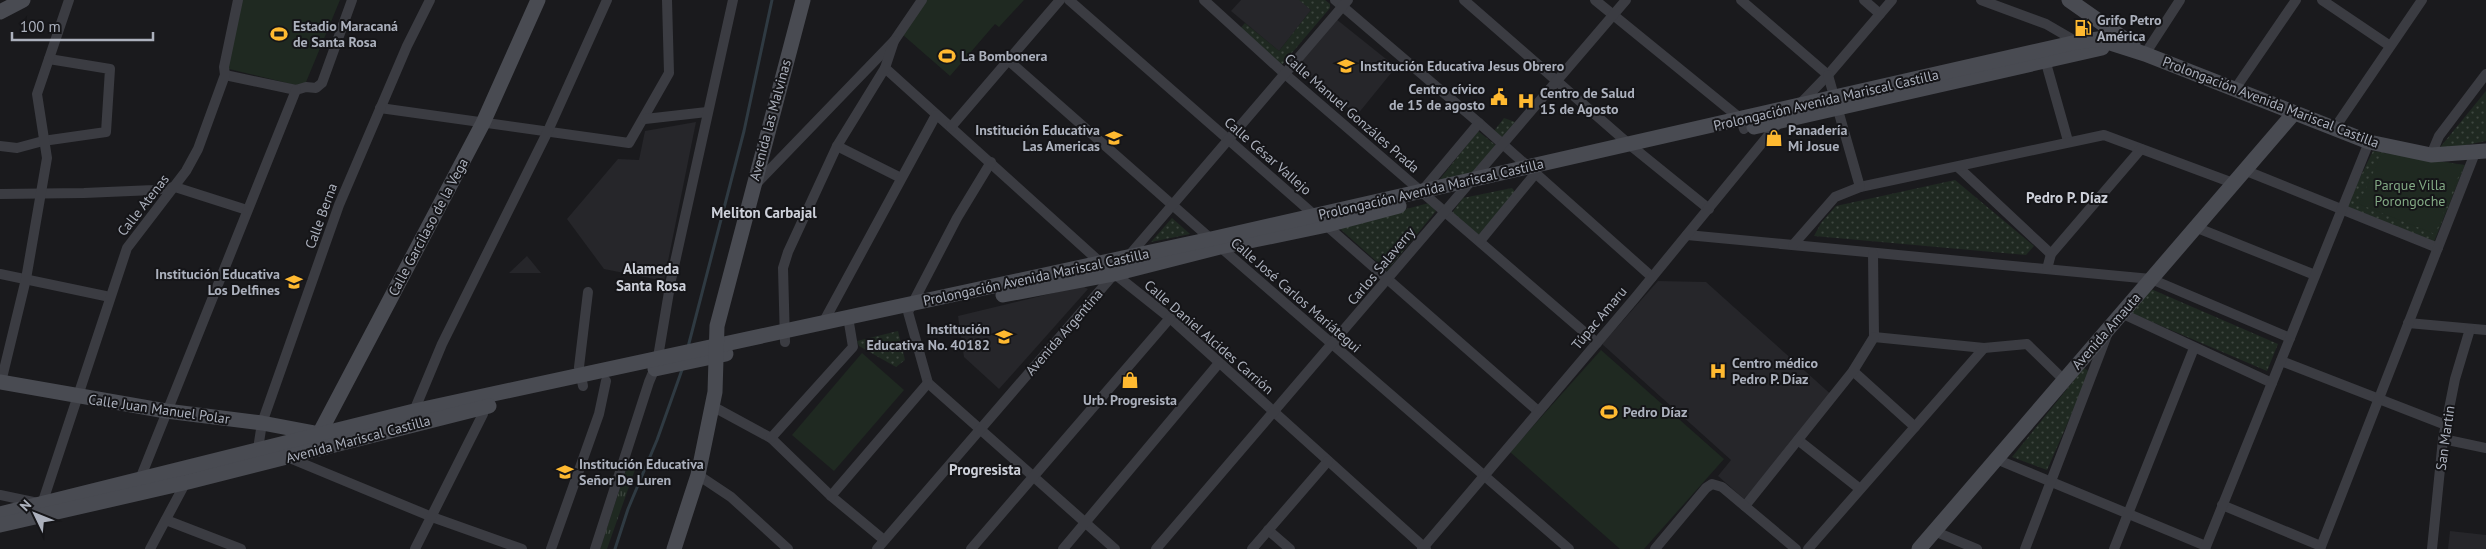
<svg xmlns="http://www.w3.org/2000/svg" width="2486" height="549" font-family="'PT Sans',sans-serif">
<style>
.built{fill:#26262a}
.grass{fill:url(#grass-tufts)}
.park{fill:url(#park-dots)}
.garden{fill:#1f2921}
.lines{fill:none;stroke-linecap:round;stroke-linejoin:round}
.stream{stroke:#2f3a42;stroke-width:3}
.street{stroke:#3b3c42;stroke-width:10}
.secondary{stroke:#494b52;stroke-width:15}
.labels{text-anchor:middle;dominant-baseline:central;stroke-width:4;stroke-linejoin:round;paint-order:stroke}
.poi-label{font-size:14px;font-weight:bold;fill:#acb1bd;stroke:#151518;text-anchor:start}
.street-label{font-size:14px;fill:#acb1bd;stroke:#151518}
.park-label{font-size:14px;fill:#82a984;stroke:#151518}
.neighbourhood-label{font-size:15px;font-weight:bold;fill:#cdd0d9;stroke:#151518}
</style>
<defs>
<pattern id="grass-tufts" width="24" height="20" patternUnits="userSpaceOnUse" patternTransform="scale(1.25)"><rect width="24" height="20" fill="#1f2921"/><path d="M3 7l-1-3M5 7V3M7 7l1-3M15 17l-1-3M17 17v-4M19 17l1-3" fill="none" stroke="#3d463f"/></pattern>
<pattern id="park-dots" width="8" height="8" patternUnits="userSpaceOnUse" patternTransform="scale(1.25)"><rect width="8" height="8" fill="#1f2921"/><path d="M2 2h.1M6 6h.1" fill="none" stroke="#3d463f" stroke-width="1.8" stroke-linecap="round"/></pattern>
</defs>
<rect width="100%" height="100%" fill="#1a1a1d"/>
<!-- built -->
<g class="built">
<path d="M 1241,0 L 1300,0 L 1311,10 L 1279,51 L 1231,11 Z"/>
<path d="M 1336,19 L 1396,67 L 1357,115 L 1296,65 Z"/>
<path d="M 696,122 L 664,281 L 604,269 L 567,219 L 618,159 L 639,160 L 645,131 Z"/>
<path d="M 527,256 L 541,273 L 509,273 Z"/>
<path d="M 1658,281 L 1706,282 L 1835,398 L 1744,499 L 1718,476 L 1731,460 L 1602,344 Z"/>
<path d="M 1082,286 L 1088,289 L 999,389 L 964,357 L 958,316 Z"/>
<path d="M 2450,531 L 2486,535 L 2486,549 L 2448,549 Z"/>
</g>
<!-- grass -->
<path class="grass" d="M 630,458 L 638,461 L 607,549 L 600,549 Z"/>
<!-- park -->
<g class="park">
<path d="M 1299,0 L 1325,0 L 1330,4 L 1330,8 L 1280,67 L 1238,31 L 1245,23 L 1279,51 L 1311,10 Z"/>
<path d="M 2486,91 L 2486,141 L 2437,151 Z"/>
<path d="M 1504,118 L 1518,123 L 1503,143 L 1491,135 Z"/>
<path d="M 1478,131 L 1498,147 L 1472,177 L 1443,182 L 1440,179 Z"/>
<path d="M 2373,151 L 2465,165 L 2434,242 L 2345,208 Z"/>
<path d="M 1955,180 L 2034,246 L 2026,255 L 1814,236 L 1821,223 L 1836,206 Z"/>
<path d="M 1512,188 L 1516,193 L 1479,236 L 1452,213 L 1463,198 Z"/>
<path d="M 1429,203 L 1436,211 L 1387,271 L 1338,227 Z"/>
<path d="M 1172,218 L 1190,234 L 1151,242 Z"/>
<path d="M 2151,289 L 2278,344 L 2267,371 L 2131,313 Z"/>
<path d="M 898,331 L 905,360 L 896,367 L 859,346 L 857,341 Z"/>
<path d="M 2084,368 L 2090,372 L 2047,470 L 2012,457 Z"/>
</g>
<!-- garden -->
<g class="garden">
<path d="M 241,0 L 340,0 L 304,87 L 225,68 Z"/>
<path d="M 927,0 L 1024,0 L 999,27 L 995,24 L 950,76 L 903,35 Z"/>
<path d="M 2382,153 L 2463,165 L 2435,234 L 2359,204 Z"/>
<path d="M 1601,350 L 1724,459 L 1644,549 L 1620,549 L 1510,452 Z"/>
<path d="M 862,353 L 904,390 L 834,471 L 792,435 Z"/>
</g>
<g class="lines">
<!-- stream -->
<g class="stream">
<path d="M 688,347 L 744,131 L 772,0"/>
<path d="M 615,549 L 628,509 L 657,440 L 683,367"/>
</g>
<!-- street -->
<g class="street">
<path d="M 1069,0 L 1538,411"/>
<path d="M 1204,0 L 1285,74 L 1597,343"/>
<path d="M 1335,0 L 1479,123 L 1652,277"/>
<path d="M 1464,0 L 1630,145 L 1709,209"/>
<path d="M 1595,0 L 1741,119 L 1744,129"/>
<path d="M 1741,0 L 1828,75"/>
<path d="M 1864,0 L 1880,14"/>
<path d="M 1981,0 L 2046,24 L 2077,42"/>
<path d="M 2322,0 L 2390,46"/>
<path d="M 2145,54 L 2180,0"/>
<path d="M 2044,56 L 2068,141"/>
<path d="M 1008,60 L 1211,239 L 1569,549"/>
<path d="M 885,68 L 1101,263 L 1170,318 L 1426,549"/>
<path d="M 225,75 L 296,90 L 306,87 L 316,88 L 322,83 L 352,0"/>
<path d="M 2235,89 L 2296,0"/>
<path d="M 1800,104 L 1828,75 L 1892,0"/>
<path d="M 380,108 L 629,143 L 669,73 L 667,0"/>
<path d="M 645,119 L 707,112"/>
<path d="M 951,127 L 1060,0"/>
<path d="M 2334,129 L 2422,0"/>
<path d="M 0,146 L 17,148 L 43,141 L 106,132 L 110,69 L 49,59"/>
<path d="M 837,146 L 901,178"/>
<path d="M 2431,155 L 2439,136 L 2486,74"/>
<path d="M 991,162 L 957,218 L 908,312 L 928,383 L 1115,549"/>
<path d="M 1958,167 L 2051,254"/>
<path d="M 2244,170 L 2438,248"/>
<path d="M 756,184 L 894,41 L 922,0"/>
<path d="M 1860,187 L 2104,135 L 2233,183"/>
<path d="M 1422,191 L 1479,123"/>
<path d="M 0,194 L 84,193 L 154,190 L 175,187 L 247,210"/>
<path d="M 2195,227 L 2315,275"/>
<path d="M 1687,235 L 2151,279 L 2290,338"/>
<path d="M 1480,241 L 1535,174"/>
<path d="M 1793,245 L 1835,197 L 1860,187 L 1828,75"/>
<path d="M 1873,253 L 1874,337 L 1984,348 L 2027,344 L 2064,380"/>
<path d="M 1127,258 L 1348,0"/>
<path d="M 2047,269 L 2051,254 L 2141,149"/>
<path d="M 0,274 L 110,297"/>
<path d="M 2121,313 L 2272,383"/>
<path d="M 823,323 L 936,115"/>
<path d="M 2408,323 L 2486,330"/>
<path d="M 785,342 L 783,268 L 788,252 L 837,146 L 885,68 L 894,41"/>
<path d="M 2281,361 L 2446,425"/>
<path d="M 1853,371 L 1915,427"/>
<path d="M 1,382 L 26,279 L 47,158 L 37,94 L 69,0"/>
<path d="M 583,386 L 579,367 L 588,292"/>
<path d="M 712,406 L 771,438 L 831,496 L 884,540"/>
<path d="M 415,415 L 414,411 L 442,344 L 547,133 L 607,0"/>
<path d="M 771,438 L 853,347 L 848,317"/>
<path d="M 2443,439 L 2486,448"/>
<path d="M 1798,440 L 1860,489"/>
<path d="M 258,449 L 262,423 L 339,205 L 407,46 L 430,0"/>
<path d="M 287,457 L 432,517 L 522,549"/>
<path d="M 1996,459 L 2206,546"/>
<path d="M 698,475 L 731,497 L 788,549"/>
<path d="M 142,484 L 140,479 L 296,90"/>
<path d="M 0,495 L 38,503"/>
<path d="M 831,496 L 928,383"/>
<path d="M 2222,505 L 2321,546"/>
<path d="M 1745,506 L 1853,371 L 1874,337"/>
<path d="M 42,508 L 42,504 L 127,248 L 186,171 L 198,149 L 225,75 L 224,67 L 238,0"/>
<path d="M 166,520 L 241,549"/>
<path d="M 1268,530 L 1290,549"/>
<path d="M 1934,531 L 1977,549"/>
<path d="M 150,549 L 187,480"/>
<path d="M 415,549 L 483,414 L 484,404"/>
<path d="M 551,549 L 599,414 L 606,381"/>
<path d="M 595,549 L 649,382 L 657,363 L 671,280 L 733,0"/>
<path d="M 877,549 L 1115,273"/>
<path d="M 971,549 L 1170,318"/>
<path d="M 1063,549 L 1219,363"/>
<path d="M 1156,549 L 1626,0"/>
<path d="M 1252,549 L 1328,461"/>
<path d="M 1422,549 L 1635,298 L 1781,120"/>
<path d="M 1655,549 L 1706,488 L 1712,484 L 1722,487 L 1796,549"/>
<path d="M 1808,549 L 1984,348"/>
<path d="M 2025,549 L 2107,335"/>
<path d="M 2114,549 L 2194,348"/>
<path d="M 2205,549 L 2369,142"/>
<path d="M 2320,549 L 2475,153"/>
<path d="M 2432,549 L 2443,439 L 2455,379 L 2470,329"/>
</g>
<!-- secondary -->
<g class="secondary">
<path d="M 2069,0 L 2133,45"/>
<path d="M 0,12 L 23,0"/>
<path d="M 1754,127 L 2102,48"/>
<path d="M 1003,295 L 1114,274 L 1220,247 L 1327,225 L 1399,206"/>
<path d="M 655,369 L 726,354"/>
<path d="M 0,382 L 166,411 L 262,423 L 315,433"/>
<path d="M 317,438 L 483,123 L 538,0"/>
<path d="M 0,514 L 414,411 L 1211,239 L 2077,42 L 2098,39 L 2145,54 L 2369,142 L 2431,155 L 2486,151"/>
<path d="M 0,525 L 188,482 L 489,406"/>
<path d="M 674,549 L 698,475 L 715,392 L 717,326 L 803,0"/>
<path d="M 1919,549 L 2294,113"/>
</g>
</g>
<!-- icons -->
<defs>
<g id="fuel-bare" transform="scale(1.35)"><path d="M-5.5-6h7V0h2V4h1.3V-2.5L3-4.5l.8-.8L6-3V5H2.5V1h-1V6h-7ZM-4.2-4.7v3.2H.2V-4.7Z" fill="#ffb930" stroke="#151518" stroke-width="2.5" paint-order="stroke"/></g>
<g id="stadium-bare" transform="scale(1.35)"><path d="M0-5a6.5 5 0 1 0 0 10a6.5 5 0 1 0 0-10ZM-3.5-1.8h7v3.6h-7Z" fill="#ffb930" stroke="#151518" stroke-width="2.5" paint-order="stroke"/></g>
<g id="school-bare" transform="scale(1.35)"><path d="M0-5L7-2L0 1L-7-2ZM-4 1L0 2.5L4 1V4Q0 6-4 4Z" fill="#ffb930" stroke="#151518" stroke-width="2.5" paint-order="stroke"/></g>
<g id="civic-bare" transform="scale(1.35)"><path d="M-.6-6.5H3V-4.5H.6V-3L4-1V1h2V6H-6V1h2V-1L-.6-3ZM-1.2 2.5V6h2.4V2.5Z" fill="#ffb930" stroke="#151518" stroke-width="2.5" paint-order="stroke"/></g>
<g id="hospital-bare" transform="scale(1.35)"><path d="M-5-5h3v3.5h4V-5h3V5h-3V1.5h-4V5h-3Z" fill="#ffb930" stroke="#151518" stroke-width="2.5" paint-order="stroke"/></g>
<g id="shop-bare" transform="scale(1.35)"><path d="M-5-2.5h2.3a2.7 3.5 0 0 1 5.4 0H5L5.5 6h-11ZM-1.5-2.5h3a1.5 2.3 0 0 0-3 0Z" fill="#ffb930" stroke="#151518" stroke-width="2.5" paint-order="stroke"/></g>
</defs>
<g fill-rule="evenodd">
<use href="#fuel-bare" x="2083" y="28"/>
<use href="#stadium-bare" x="279" y="34"/>
<use href="#stadium-bare" x="947" y="56"/>
<use href="#school-bare" x="1346" y="66"/>
<use href="#civic-bare" x="1499" y="97"/>
<use href="#hospital-bare" x="1526" y="101"/>
<use href="#school-bare" x="1114" y="138"/>
<use href="#shop-bare" x="1774" y="138"/>
<use href="#school-bare" x="294" y="282"/>
<use href="#school-bare" x="1004" y="337"/>
<use href="#hospital-bare" x="1718" y="371"/>
<use href="#shop-bare" x="1130" y="380"/>
<use href="#stadium-bare" x="1609" y="412"/>
<use href="#school-bare" x="565" y="472"/>
</g>
<g class="labels">
<!-- poi labels -->
<g class="poi-label">
<text x="2097" y="20">Grifo Petro<tspan x="2097" dy="16">América</tspan></text>
<text x="293" y="26">Estadio Maracaná<tspan x="293" dy="16">de Santa Rosa</tspan></text>
<text x="961" y="56">La Bombonera</text>
<text x="1360" y="66">Institución Educativa Jesus Obrero</text>
<text x="1485" y="89" text-anchor="end">Centro cívico<tspan x="1485" dy="16">de 15 de agosto</tspan></text>
<text x="1540" y="93">Centro de Salud<tspan x="1540" dy="16">15 de Agosto</tspan></text>
<text x="1100" y="130" text-anchor="end">Institución Educativa<tspan x="1100" dy="16">Las Americas</tspan></text>
<text x="1788" y="130">Panadería<tspan x="1788" dy="16">Mi Josue</tspan></text>
<text x="280" y="274" text-anchor="end">Institución Educativa<tspan x="280" dy="16">Los Delfines</tspan></text>
<text x="990" y="329" text-anchor="end">Institución<tspan x="990" dy="16">Educativa No. 40182</tspan></text>
<text x="1732" y="363">Centro médico<tspan x="1732" dy="16">Pedro P. Díaz</tspan></text>
<text x="1130" y="400" text-anchor="middle">Urb. Progresista</text>
<text x="1623" y="412">Pedro Díaz</text>
<text x="579" y="464">Institución Educativa<tspan x="579" dy="16">Señor De Luren</tspan></text>
</g>
<!-- street labels -->
<g class="street-label">
<text transform="translate(1826 100) rotate(-13)">Prolongación Avenida Mariscal Castilla</text>
<text transform="translate(2271 102) rotate(21)">Prolongación Avenida Mariscal Castilla</text>
<text transform="translate(1352 113) rotate(41)">Calle Manuel Gonzáles Prada</text>
<text transform="translate(770 120) rotate(-75)">Avenida las Malvinas</text>
<text transform="translate(1268 156) rotate(41)">Calle César Vallejo</text>
<text transform="translate(1431 189) rotate(-13)">Prolongación Avenida Mariscal Castilla</text>
<text transform="translate(143 205) rotate(-52)">Calle Atenas</text>
<text transform="translate(321 216) rotate(-70)">Calle Berna</text>
<text transform="translate(428 227) rotate(-62)">Calle Garcilaso de la Vega</text>
<text transform="translate(1381 266) rotate(-50)">Carlos Salaverry</text>
<text transform="translate(1036 277) rotate(-12)">Prolongación Avenida Mariscal Castilla</text>
<text transform="translate(1296 295) rotate(41)">Calle José Carlos Mariátegui</text>
<text transform="translate(1599 318) rotate(-50)">Túpac Amaru</text>
<text transform="translate(2106 331) rotate(-49)">Avenida Amauta</text>
<text transform="translate(1064 332) rotate(-49)">Avenida Argentina</text>
<text transform="translate(1209 337) rotate(41)">Calle Daniel Alcides Carrión</text>
<text transform="translate(159 409) rotate(8)">Calle Juan Manuel Polar</text>
<text transform="translate(2445 438) rotate(-82)">San Martin</text>
<text transform="translate(358 439) rotate(-15)">Avenida Mariscal Castilla</text>
</g>
<!-- park labels -->
<g class="park-label">
<text x="2410" y="185">Parque Villa<tspan x="2410" dy="16">Porongoche</tspan></text>
</g>
<!-- neighbourhood labels -->
<g class="neighbourhood-label">
<text x="2067" y="197">Pedro P. Díaz</text>
<text x="764" y="212">Meliton Carbajal</text>
<text x="651" y="268">Alameda<tspan x="651" dy="17">Santa Rosa</tspan></text>
<text x="985" y="469">Progresista</text>
</g>
</g>
<!-- north arrow -->
<g transform="translate(35 514) rotate(313)" stroke="#151518" stroke-width="4" paint-order="stroke">
<path d="M0-4L9 19L0 12L-9 19Z" fill="#acb1bd"/>
<text y="-8" font-size="14" font-weight="bold" text-anchor="middle" fill="#acb1bd">N</text>
</g>
<!-- scale -->
<path d="M12 32v8h141v-8" fill="none" stroke="#acb1bd" stroke-width="2.5"/>
<text x="20" y="32" font-size="15" fill="#acb1bd" stroke="#151518" stroke-width="4" paint-order="stroke">100 m</text>
</svg>
